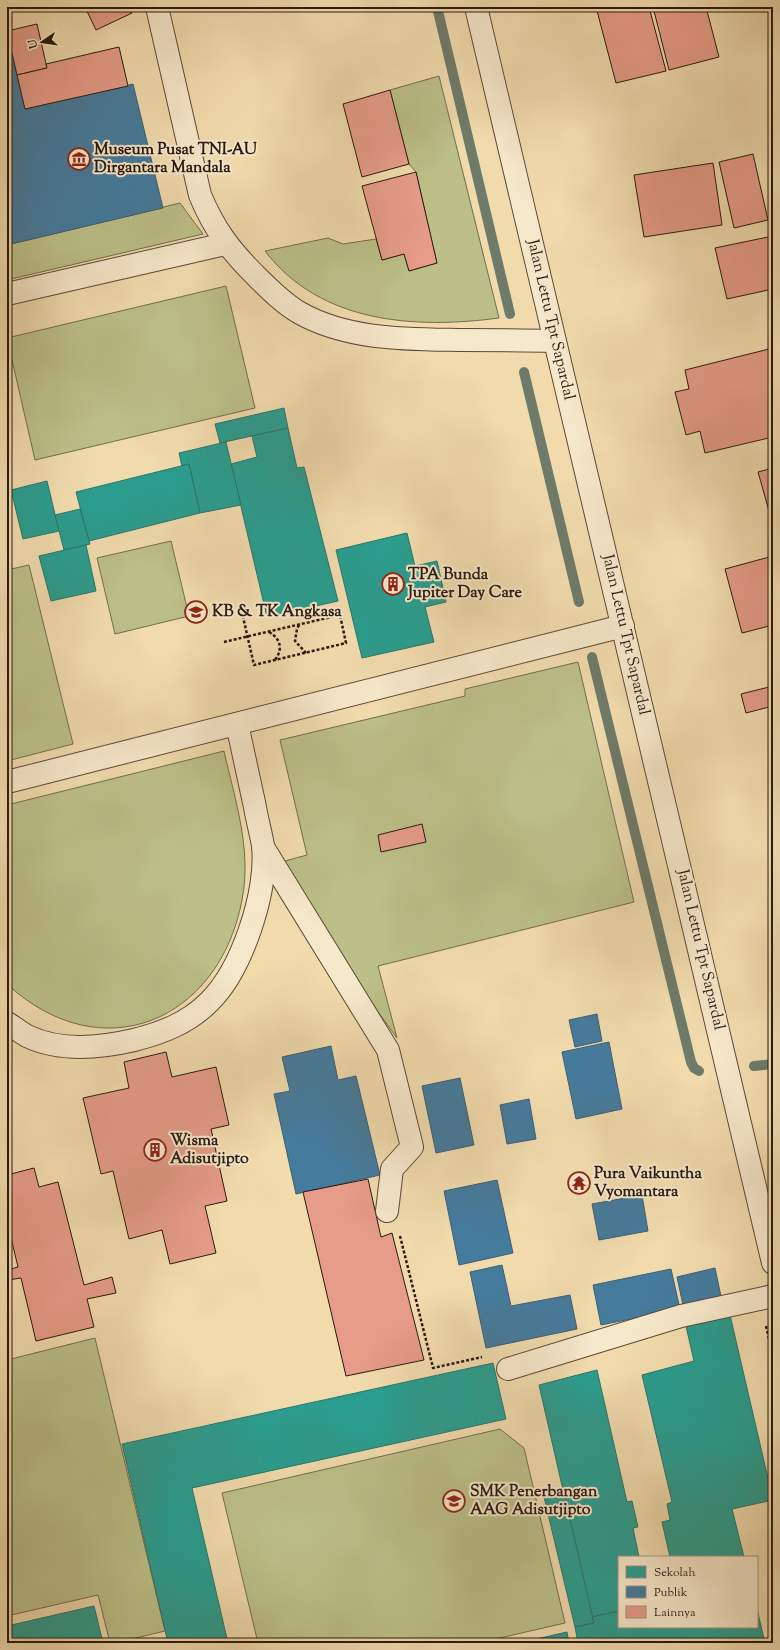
<svg xmlns="http://www.w3.org/2000/svg" width="780" height="1650" font-family="'Sorts Mill Goudy',serif">
<style>
.green{fill:#bcc088;stroke:#726c4d}
.schools{fill:#2a9d8f;stroke:#2a756a}
.public{fill:#457b9d;stroke:#3d5e73}
.lines{fill:none;stroke-linecap:round;stroke-linejoin:round}
.stream{stroke:#6e7b6a;stroke-width:10}
.building{fill:#e69c89;stroke:#291912}
.minor-casing{stroke:#5b4a39;stroke-width:24}
.path{stroke:#291912;stroke-width:2.5;stroke-dasharray:3 2;stroke-linecap:butt}
.minor{stroke:#f6e8ca;stroke-width:22}
.labels{text-anchor:middle;dominant-baseline:central;stroke-width:4;stroke-linejoin:round;paint-order:stroke}
.poi-label{font-size:16px;font-weight:bold;fill:#291912;stroke:#f6e8ca;text-anchor:start}
.street-label{font-size:16px;fill:#291912;stroke:#f6e8ca}
</style>
<rect width="100%" height="100%" fill="#f1dbad"/>
<filter id="stains"><feTurbulence type="fractalNoise" baseFrequency=".005" numOctaves="4"/><feColorMatrix values="0 0 0 0 .2 0 0 0 0 .09 0 0 0 0 .02 0 0 0 .5 -.17"/></filter>
<radialGradient id="worn" r=".72"><stop offset=".6" stop-color="#630" stop-opacity="0"/><stop offset="1" stop-color="#630" stop-opacity=".3"/></radialGradient>
<!-- green -->
<g class="green">
<path d="M 439,76 L 499,318 C 416,329 321,324 265,251 L 328,238 L 343,244 L 376,239 L 382,260 L 404,254 L 409,271 L 437,263 L 416,172 L 409,164 L 390,90 Z"/>
<path d="M 180,203 L 203,234 L 7,280 L 7,245 Z"/>
<path d="M 226,286 L 255,408 L 35,460 L 7,338 Z"/>
<path d="M 171,541 L 189,616 L 115,634 L 97,558 Z"/>
<path d="M 29,565 L 73,744 L 7,761 L 7,570 Z"/>
<path d="M 578,662 L 634,902 L 378,966 L 397,1038 C 356,982 315,924 285,861 L 307,855 L 280,740 L 465,696 L 465,689 Z"/>
<path d="M 224,751 C 235,800 252,850 242,900 C 219,1022 101,1071 7,984 L 7,805 Z"/>
<path d="M 95,1338 L 165,1631 L 115,1643 L 110,1643 L 98,1595 L 7,1616 L 7,1360 Z"/>
<path d="M 500,1429 L 524,1448 L 565,1623 L 478,1643 L 258,1643 L 222,1493 Z"/>
</g>
<!-- schools -->
<g class="schools">
<path d="M 284,408 L 288,428 L 220,443 L 215,424 Z"/>
<path d="M 288,428 L 297,468 L 304,467 L 338,601 L 267,617 L 231,464 L 257,457 L 252,436 Z"/>
<path d="M 226,442 L 241,505 L 200,513 L 189,464 L 182,466 L 179,453 Z"/>
<path d="M 189,464 L 200,513 L 89,541 L 76,492 Z"/>
<path d="M 47,481 L 59,531 L 23,539 L 11,490 Z"/>
<path d="M 80,509 L 90,544 L 64,550 L 55,515 Z"/>
<path d="M 407,533 L 415,566 L 437,561 L 446,602 L 425,607 L 434,642 L 362,658 L 336,550 Z"/>
<path d="M 86,545 L 96,591 L 51,601 L 39,556 Z"/>
<path d="M 730,1315 L 773,1500 L 732,1509 L 744,1557 L 670,1557 L 662,1522 L 670,1520 L 667,1504 L 672,1502 L 642,1375 L 694,1361 L 686,1326 Z"/>
<path d="M 493,1363 L 506,1419 L 192,1488 L 228,1643 L 168,1643 L 122,1444 Z"/>
<path d="M 597,1370 L 627,1502 L 632,1501 L 638,1527 L 633,1528 L 639,1557 L 619,1557 L 619,1611 L 592,1617 L 539,1385 Z"/>
<path d="M 564,1493 L 594,1623 L 575,1627 L 544,1497 Z"/>
<path d="M 94,1606 L 103,1643 L 7,1643 L 7,1626 Z"/>
<path d="M 757,1609 L 765,1643 L 578,1643 L 575,1627 L 594,1623 L 592,1617 L 619,1611 L 619,1627 L 757,1627 Z"/>
<path d="M 567,1632 L 569,1643 L 519,1643 Z"/>
<path d="M 162,1638 L 163,1643 L 142,1643 Z"/>
</g>
<!-- public -->
<g class="public">
<path d="M 7,34 L 25,109 L 133,84 L 163,208 L 7,245 Z"/>
<path d="M 597,1014 L 602,1041 L 575,1047 L 569,1020 Z"/>
<path d="M 609,1042 L 622,1109 L 576,1119 L 562,1052 Z"/>
<path d="M 331,1046 L 338,1080 L 356,1076 L 380,1175 L 296,1194 L 274,1094 L 290,1091 L 282,1057 Z"/>
<path d="M 460,1078 L 474,1145 L 436,1153 L 422,1086 Z"/>
<path d="M 529,1099 L 536,1139 L 507,1144 L 500,1105 Z"/>
<path d="M 497,1180 L 513,1253 L 459,1265 L 444,1191 Z"/>
<path d="M 642,1195 L 648,1231 L 599,1240 L 592,1204 Z"/>
<path d="M 502,1265 L 511,1306 L 570,1295 L 577,1329 L 486,1348 L 470,1272 Z"/>
<path d="M 715,1268 L 722,1301 L 684,1310 L 677,1277 Z"/>
<path d="M 671,1269 L 680,1309 L 601,1325 L 593,1285 Z"/>
</g>
<g class="lines">
<!-- stream -->
<g class="stream">
<path d="M 437,7 L 510,314"/>
<path d="M 524,372 L 579,602"/>
<path d="M 592,657 L 691,1062 L 694,1068 L 699,1071"/>
<path d="M 754,1066 L 773,1064"/>
</g>
</g>
<!-- building -->
<g class="building">
<path d="M 85,7 L 129,7 L 132,13 L 96,30 Z"/>
<path d="M 596,7 L 649,7 L 666,71 L 616,83 Z"/>
<path d="M 653,7 L 706,7 L 719,57 L 669,70 Z"/>
<path d="M 37,24 L 47,68 L 17,75 L 7,31 Z"/>
<path d="M 119,47 L 128,86 L 25,109 L 17,75 L 47,68 L 46,64 Z"/>
<path d="M 390,90 L 409,164 L 362,177 L 343,104 Z"/>
<path d="M 753,154 L 768,220 L 734,228 L 719,162 Z"/>
<path d="M 713,163 L 722,225 L 644,237 L 634,175 Z"/>
<path d="M 416,172 L 437,263 L 409,271 L 404,254 L 382,260 L 362,186 Z"/>
<path d="M 773,236 L 773,289 L 727,299 L 715,248 Z"/>
<path d="M 773,348 L 773,437 L 705,453 L 700,431 L 686,435 L 675,392 L 689,389 L 685,370 Z"/>
<path d="M 773,468 L 773,510 L 769,511 L 758,472 Z"/>
<path d="M 773,556 L 773,625 L 742,633 L 725,569 Z"/>
<path d="M 773,686 L 773,706 L 746,713 L 741,694 Z"/>
<path d="M 422,824 L 426,842 L 381,852 L 378,835 Z"/>
<path d="M 166,1052 L 172,1077 L 216,1067 L 229,1125 L 211,1129 L 227,1201 L 205,1206 L 216,1253 L 170,1264 L 162,1230 L 129,1239 L 113,1171 L 101,1174 L 83,1098 L 129,1088 L 124,1062 Z"/>
<path d="M 34,1168 L 39,1187 L 58,1182 L 84,1285 L 112,1277 L 116,1293 L 87,1299 L 94,1327 L 36,1341 L 21,1278 L 8,1280 L 7,1273 L 7,1270 L 18,1267 L 7,1221 L 7,1195 L 11,1194 L 7,1175 Z"/>
<path d="M 368,1179 L 381,1237 L 392,1233 L 424,1360 L 346,1376 L 303,1192 Z"/>
</g>
<g class="lines">
<!-- minor casing -->
<g class="minor-casing">
<g id="minor">
<path d="M 157,7 L 200,195 C 214,229 230,250 256,276 C 269,289 284,304 300,313 C 348,340 407,339 460,340 C 491,340 523,340 554,341"/>
<path d="M 476,7 L 773,1263"/>
<path d="M 7,294 L 225,244"/>
<path d="M 7,782 L 623,626"/>
<path d="M 263,847 L 388,1050 L 412,1147 L 392,1169 L 387,1211"/>
<path d="M 7,1023 C 14,1027 20,1032 27,1036 C 60,1052 100,1048 134,1040 C 162,1033 188,1023 209,1002 C 242,970 268,891 263,846 C 261,833 257,820 255,807 C 249,780 243,752 237,724"/>
<path d="M 508,1369 L 681,1316 L 773,1296"/>
</g>
</g>
<!-- path -->
<g class="path">
<path d="M 299,625 L 297,629 L 295,641 L 306,653"/>
<path d="M 269,632 C 281,639 283,649 275,660"/>
<path d="M 224,642 C 262,633 301,624 340,615 L 346,643 L 254,665 L 241,608"/>
<path d="M 400,1236 L 433,1368 L 482,1357"/>
<path d="M 766,1326 L 773,1356"/>
</g>
<!-- minor -->
<use href="#minor" class="minor"/>
</g>
<!-- icons -->
<defs>
<g id="museum-ring" transform="scale(1.15)"><circle r="9.5" fill="#f6e8ca" stroke="#8f2418" stroke-width="1.5"/><path d="M0-6L6-3V-2H-6V-3ZM-5-1h2V3h-2ZM-1-1h2V3h-2ZM3-1h2V3H3ZM-6 4H6V6H-6Z" fill="#8f2418"/></g>
<g id="building-ring" transform="scale(1.15)"><circle r="9.5" fill="#f6e8ca" stroke="#8f2418" stroke-width="1.5"/><path d="M-4-6H4V6H1V3H-1V6H-4ZM-2.5-4.3h1.7v1.8h-1.7ZM.8-4.3h1.7v1.8H.8ZM-2.5-1h1.7V.8h-1.7ZM.8-1h1.7V.8H.8Z" fill="#8f2418"/></g>
<g id="school-ring" transform="scale(1.15)"><circle r="9.5" fill="#f6e8ca" stroke="#8f2418" stroke-width="1.5"/><path d="M0-5L7-2L0 1L-7-2ZM-4 1L0 2.5L4 1V4Q0 6-4 4Z" fill="#8f2418"/></g>
<g id="temple-ring" transform="scale(1.15)"><circle r="9.5" fill="#f6e8ca" stroke="#8f2418" stroke-width="1.5"/><path d="M0-6L5-2H3V0L6.5 2.5H4V6H1.5V3h-3V6H-4V2.5H-6.5L-3 0V-2H-5Z" fill="#8f2418"/></g>
</defs>
<g fill-rule="evenodd">
<use href="#museum-ring" x="79" y="159"/>
<use href="#building-ring" x="393" y="584"/>
<use href="#school-ring" x="196" y="612"/>
<use href="#building-ring" x="155" y="1150"/>
<use href="#temple-ring" x="579" y="1183"/>
<use href="#school-ring" x="454" y="1501"/>
</g>
<g class="labels">
<!-- poi labels -->
<g class="poi-label">
<text x="94" y="150">Museum Pusat TNI-AU<tspan x="94" dy="18">Dirgantara Mandala</tspan></text>
<text x="408" y="575">TPA Bunda<tspan x="408" dy="18">Jupiter Day Care</tspan></text>
<text x="212" y="612">KB &amp; TK Angkasa</text>
<text x="170" y="1141">Wisma<tspan x="170" dy="18">Adisutjipto</tspan></text>
<text x="594" y="1174">Pura Vaikuntha<tspan x="594" dy="18">Vyomantara</tspan></text>
<text x="470" y="1492">SMK Penerbangan<tspan x="470" dy="18">AAG Adisutjipto</tspan></text>
</g>
<!-- street labels -->
<g class="street-label">
<text transform="translate(550 320) rotate(77)">Jalan Lettu Tpt Sapardal</text>
<text transform="translate(625 635) rotate(77)">Jalan Lettu Tpt Sapardal</text>
<text transform="translate(700 950) rotate(77)">Jalan Lettu Tpt Sapardal</text>
</g>
</g>
<!-- margin -->
<rect width="780" height="1650" fill="none" stroke="#f1dbad" stroke-width="24"/>
<rect x="8" y="8" width="764" height="1634" fill="none" stroke="#291912" stroke-width="2"/>
<rect x="12" y="12" width="756" height="1626" fill="none" stroke="#291912"/>
<!-- legend -->
<rect x="618" y="1556" width="140" height="72" fill="#f6e8ca" stroke="#a49580"/>
<rect x="626" y="1566" width="20" height="12" fill="#2a9d8f" stroke="#a49580"/>
<text x="654" y="1576" font-size="12" fill="#291912">Sekolah</text>
<rect x="626" y="1586" width="20" height="12" fill="#457b9d" stroke="#a49580"/>
<text x="654" y="1596" font-size="12" fill="#291912">Publik</text>
<rect x="626" y="1606" width="20" height="12" fill="#e69c89" stroke="#a49580"/>
<text x="654" y="1616" font-size="12" fill="#291912">Lainnya</text>
<!-- north arrow -->
<g transform="translate(42 42) rotate(257)" stroke="#f6e8ca" stroke-width="3" paint-order="stroke">
<path d="M0-3L7 15L0 10L-7 15Z" fill="#291912"/>
<text y="-6" font-size="11" font-weight="bold" text-anchor="middle" fill="#291912">U</text>
</g>
<rect width="100%" height="100%" filter="url(#stains)"/>
<rect width="100%" height="100%" fill="url(#worn)"/>
</svg>
